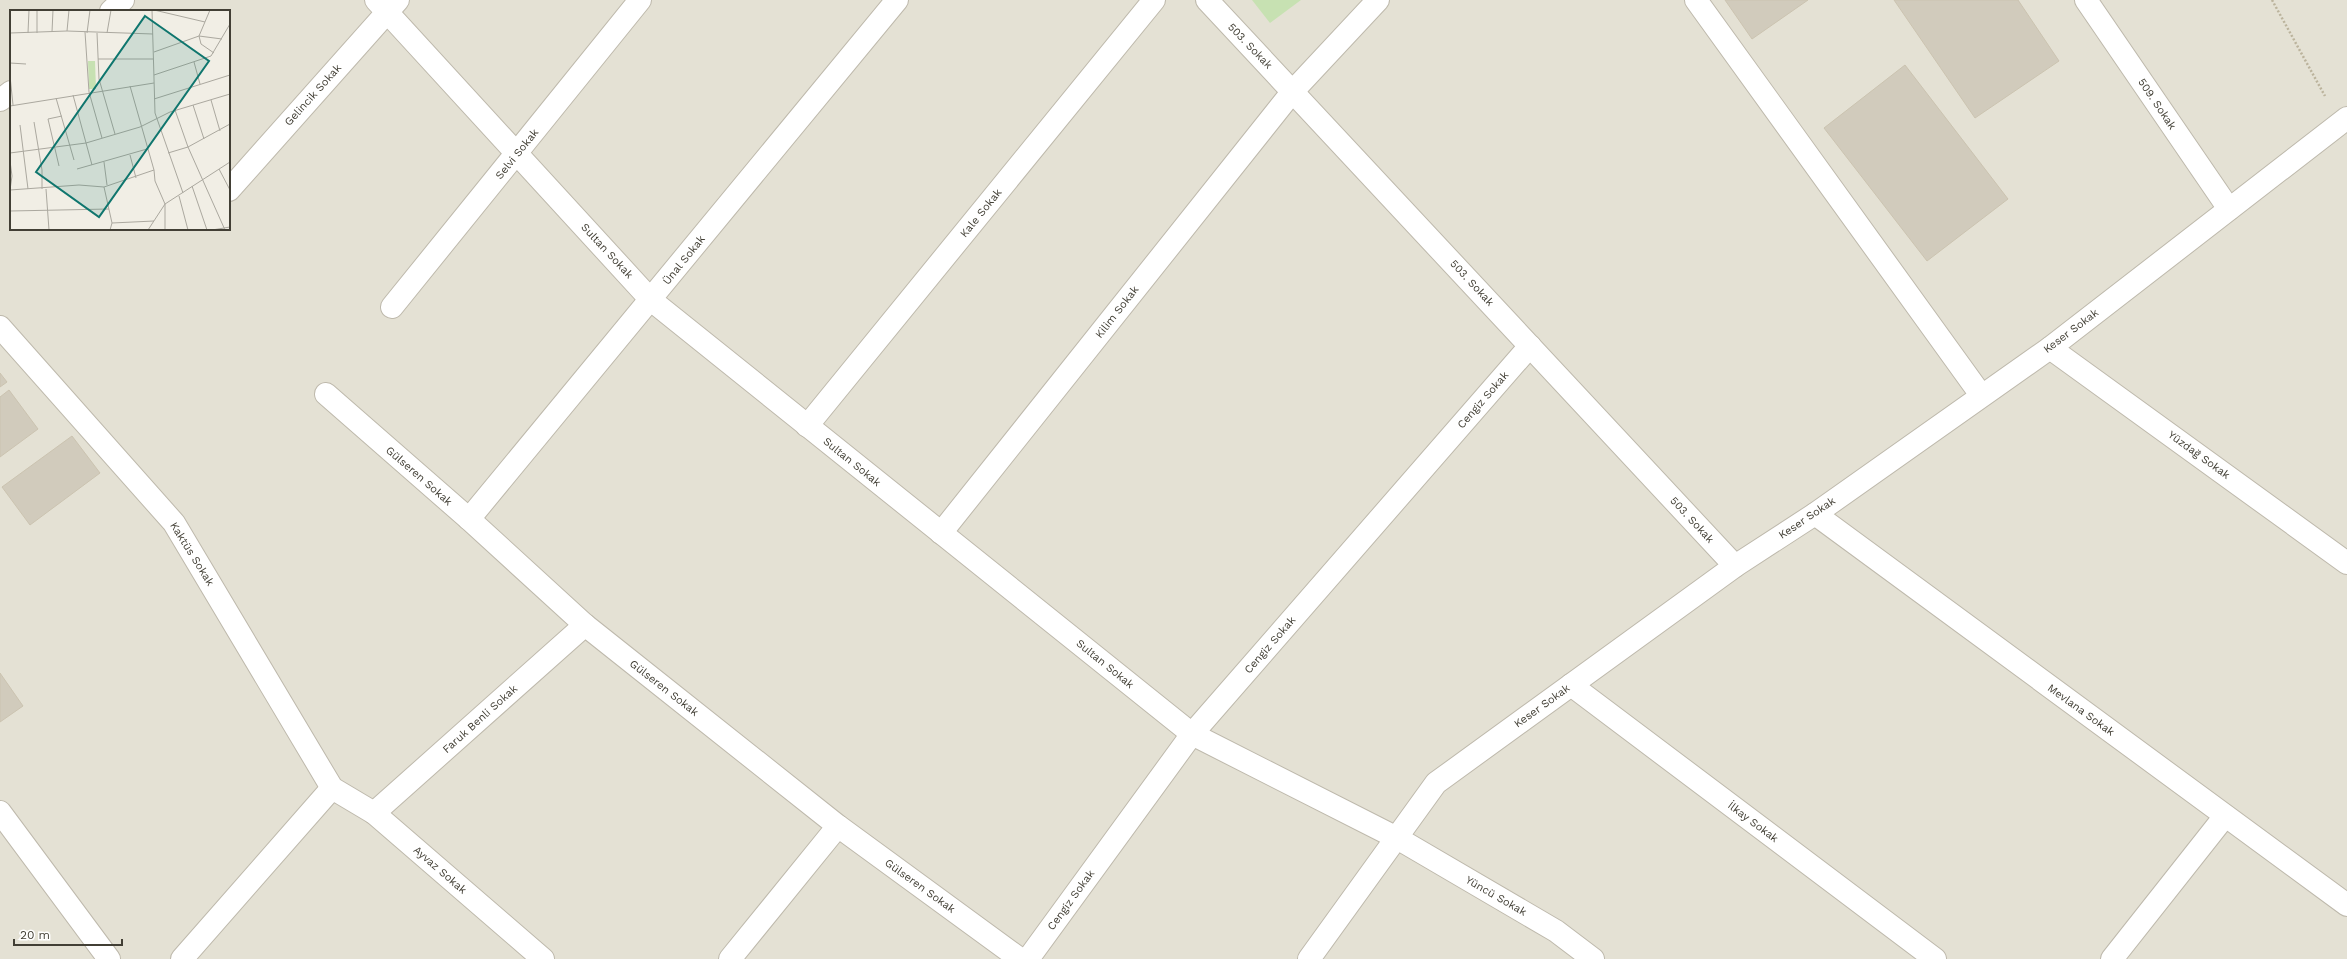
<svg xmlns="http://www.w3.org/2000/svg" width="2347" height="959" font-family="'Work Sans',sans-serif">
<style>
.residential{fill:#e4e1d4;fill-rule:evenodd}
.green{fill:#c7e1b2}
.building{fill:#d1cbbc;stroke:#cbc3b0}
.lines{fill:none;stroke-linecap:round;stroke-linejoin:round}
.minor-casing{stroke:#beb9ac;stroke-width:24}
.tertiary-casing{stroke:#beb9ac;stroke-width:24}
.path{stroke:#bbb39c;stroke-width:2.5;stroke-dasharray:2 2;stroke-linecap:butt}
.minor{stroke:#fff;stroke-width:22}
.tertiary{stroke:#fff;stroke-width:22}
.labels{text-anchor:middle;dominant-baseline:central;stroke-width:4;stroke-linejoin:round;paint-order:stroke}
.street-label{font-size:11px;fill:#423f35;stroke:#fff}
.inset-road{fill:none;stroke:#aba89f;stroke-width:1}
.view{fill:#0f766e;fill-opacity:0.15;stroke:#0f766e;stroke-width:2}
.inset-edge{fill:none;stroke:#423f35;stroke-width:2}
</style>
<rect width="100%" height="100%" fill="#f1eee5"/>
<!-- residential -->
<path class="residential" d="M 0,0 L 2347,0 L 2347,959 L 0,959 ZM 11,11 L 229,11 L 229,229 L 11,229 Z"/>
<!-- green -->
<path class="green" d="M 1252,0 L 1301,0 L 1270,23 Z"/>
<!-- building -->
<g class="building">
<path d="M 1725,0 L 1808,0 L 1752,39 Z"/>
<path d="M 1894,0 L 2018,0 L 2059,61 L 1975,118 Z"/>
<path d="M 1905,65 L 2008,199 L 1927,261 L 1824,128 Z"/>
<path d="M 0,373 L 7,382 L 0,387 Z"/>
<path d="M 9,390 L 38,429 L 0,457 L 0,397 Z"/>
<path d="M 72,436 L 100,473 L 30,525 L 2,487 Z"/>
<path d="M 0,673 L 23,706 L 0,722 Z"/>
</g>
<g class="lines">
<!-- minor casing -->
<g class="minor-casing">
<g id="minor">
<path d="M 376,0 L 651,300 L 1192,734 L 1397,838 L 1556,931 L 1593,959"/>
<path d="M 1696,0 L 1981,395"/>
<path d="M 2086,0 L 2229,209"/>
<path d="M 111,11 L 123,0"/>
<path d="M 0,100 L 11,92"/>
<path d="M 229,190 L 398,0"/>
<path d="M 392,307 L 640,0"/>
<path d="M 0,327 L 174,523 L 332,788 L 374,813 L 543,959"/>
<path d="M 2050,348 L 2347,563"/>
<path d="M 326,394 L 469,519 L 585,625 L 838,826 L 1020,959"/>
<path d="M 807,426 L 1154,0"/>
<path d="M 1815,514 L 2347,905"/>
<path d="M 469,519 L 897,0"/>
<path d="M 941,533 L 1293,91 L 1378,0"/>
<path d="M 1571,685 L 1935,959"/>
<path d="M 0,812 L 109,959"/>
<path d="M 374,813 L 585,625"/>
<path d="M 182,959 L 332,788"/>
<path d="M 730,959 L 838,826"/>
<path d="M 1028,959 L 1192,734 L 1530,346"/>
<path d="M 1309,959 L 1436,783 L 1735,566 L 1815,514 L 2050,348 L 2347,118"/>
<path d="M 2112,959 L 2225,816"/>
</g>
</g>
<!-- tertiary casing -->
<g class="tertiary-casing">
<path id="tertiary" d="M 1207,0 L 1735,566"/>
</g>
<!-- path -->
<path class="path" d="M 2272,0 L 2325,96"/>
<!-- minor -->
<use href="#minor" class="minor"/>
<!-- tertiary -->
<use href="#tertiary" class="tertiary"/>
</g>
<g class="labels">
<!-- street labels -->
<g class="street-label">
<text transform="translate(1250 46) rotate(46)">503. Sokak</text>
<text transform="translate(313 95) rotate(-48)">Gelincik Sokak</text>
<text transform="translate(2157 104) rotate(56)">509. Sokak</text>
<text transform="translate(517 154) rotate(-51)">Selvi Sokak</text>
<text transform="translate(981 213) rotate(-51)">Kale Sokak</text>
<text transform="translate(607 251) rotate(47)">Sultan Sokak</text>
<text transform="translate(684 260) rotate(-51)">Ünal Sokak</text>
<text transform="translate(1472 283) rotate(47)">503. Sokak</text>
<text transform="translate(1117 312) rotate(-52)">Kilim Sokak</text>
<text transform="translate(2071 331) rotate(-37)">Keser Sokak</text>
<text transform="translate(1483 400) rotate(-49)">Cengiz Sokak</text>
<text transform="translate(2199 455) rotate(36)">Yüzdağ Sokak</text>
<text transform="translate(852 462) rotate(39)">Sultan Sokak</text>
<text transform="translate(419 476) rotate(41)">Gülseren Sokak</text>
<text transform="translate(1807 518) rotate(-34)">Keser Sokak</text>
<text transform="translate(1692 520) rotate(47)">503. Sokak</text>
<text transform="translate(192 554) rotate(58)">Kaktüs Sokak</text>
<text transform="translate(1270 645) rotate(-49)">Cengiz Sokak</text>
<text transform="translate(1105 664) rotate(39)">Sultan Sokak</text>
<text transform="translate(664 688) rotate(38)">Gülseren Sokak</text>
<text transform="translate(1542 706) rotate(-36)">Keser Sokak</text>
<text transform="translate(2081 710) rotate(36)">Mevlana Sokak</text>
<text transform="translate(480 719) rotate(-42)">Faruk Benli Sokak</text>
<text transform="translate(1753 822) rotate(37)">İlkay Sokak</text>
<text transform="translate(440 870) rotate(41)">Ayvaz Sokak</text>
<text transform="translate(920 886) rotate(36)">Gülseren Sokak</text>
<text transform="translate(1496 896) rotate(30)">Yüncü Sokak</text>
<text transform="translate(1071 900) rotate(-54)">Cengiz Sokak</text>
</g>
</g>
<!-- overview -->
<g transform="translate(10 10)">
<rect width="220" height="220" fill="#f1eee5"/>
<path d="M 78,51 L 85,51 L 86,79 L 79,79 Z" fill="#c7e1b2"/>
<path class="inset-road" d="M 142,0 L 145,103 L 173,183M 144,0 L 195,12M 57,21 L 59,0M 42,22 L 43,0M 75,22 L 79,82 L 92,128M 0,23 L 57,21 L 143,24M 18,23 L 19,0M 27,23 L 27,0M 77,23 L 80,0M 87,23 L 89,69 L 105,124M 97,23 L 101,0M 144,42 L 189,26 L 200,0M 204,43 L 191,34 L 189,26 L 212,29M 88,49 L 144,49M 184,52 L 190,74M 0,53 L 16,54M 144,65 L 201,46 L 220,14M 0,66 L 3,95M 120,76 L 144,160 L 145,171 L 155,194 L 155,220M 63,85 L 82,155M 46,88 L 64,150M 144,89 L 220,65M 201,90 L 210,121M 183,95 L 194,129M 0,96 L 144,73M 165,100 L 178,137 L 215,220M 24,112 L 32,160 L 32,179M 10,115 L 18,179M 0,143 L 76,133 L 130,117 L 160,102 L 220,84M 158,143 L 178,137 L 220,114M 120,145 L 126,168M 0,151 L 2,166 L 0,180M 94,152 L 97,175M 49,156 L 38,109 L 52,106M 67,159 L 137,139M 209,159 L 220,180M 182,176 L 197,220M 94,177 L 102,213 L 100,220M 36,179 L 39,220M 0,180 L 69,175 L 94,177 L 144,160M 169,186 L 178,220M 0,201 L 99,199M 102,213 L 144,211M 138,220 L 155,194 L 220,152M 202,220 L 220,217"/>
<path class="view" d="M 135,6 L 199,51 L 89,207 L 26,162 Z"/>
<rect width="220" height="220" class="inset-edge"/>
</g>
<!-- scale -->
<path d="M14 939v6h108v-6" fill="none" stroke="#423f35" stroke-width="2"/>
<text x="20" y="939" font-size="12" fill="#423f35" stroke="#ffffff" stroke-width="3" paint-order="stroke">20 m</text>
</svg>
